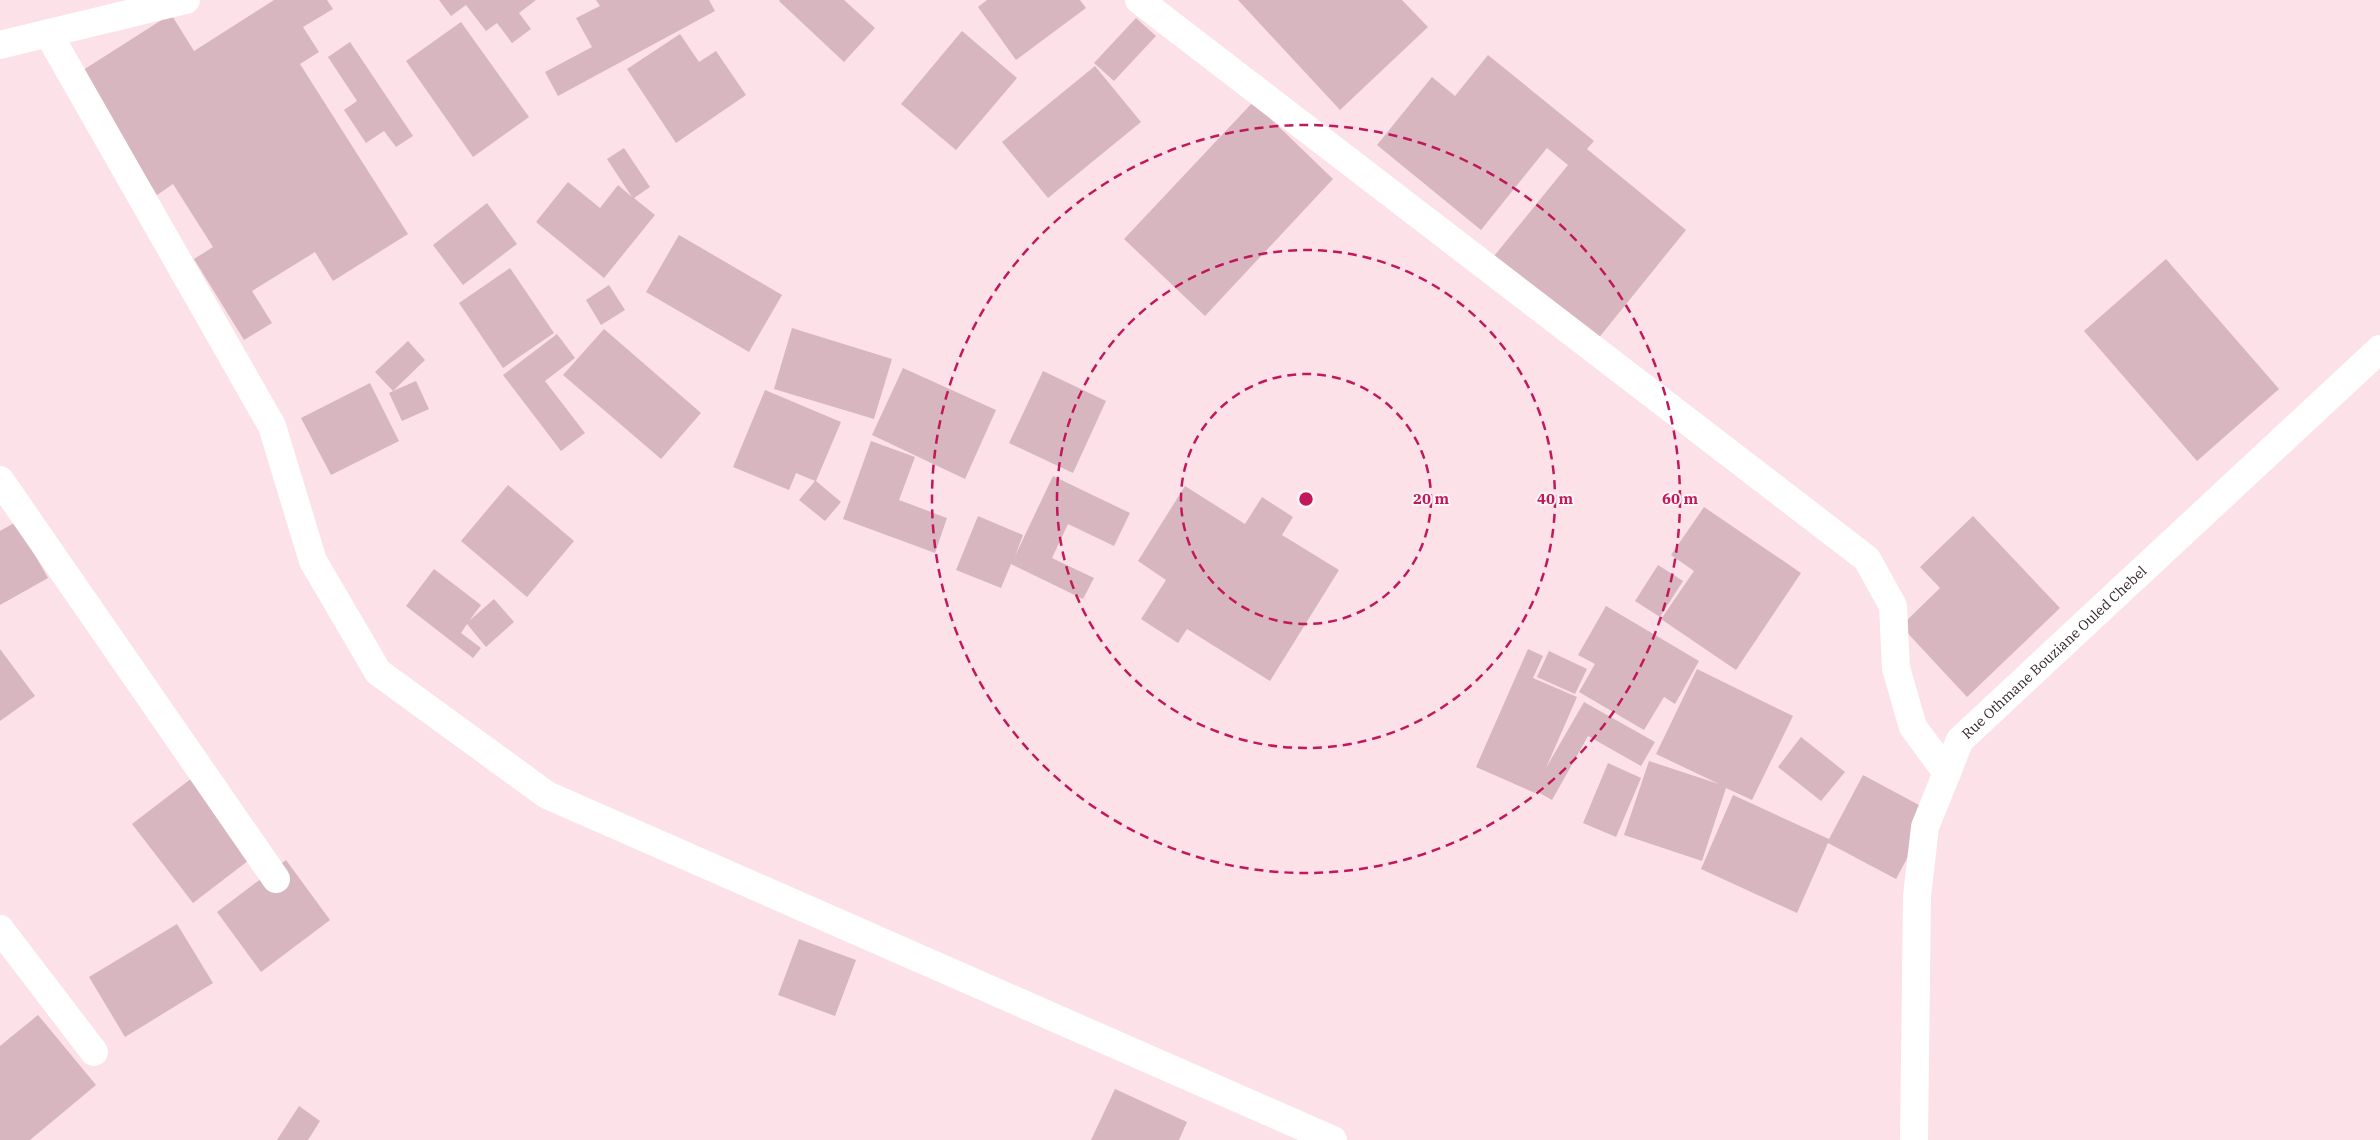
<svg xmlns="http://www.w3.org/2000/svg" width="2380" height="1140" font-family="'IBM Plex Serif',serif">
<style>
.building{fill:#d7b6bf}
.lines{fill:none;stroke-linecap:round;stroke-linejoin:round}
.minor{stroke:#fff;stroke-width:28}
.ring{fill:none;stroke:#c2185b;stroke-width:2.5;stroke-dasharray:9 6}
.labels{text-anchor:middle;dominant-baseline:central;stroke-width:4;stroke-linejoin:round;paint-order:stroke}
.street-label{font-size:14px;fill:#33262a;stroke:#fcf5f6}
.centre{fill:#c2185b;stroke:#fcf5f6;stroke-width:2.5}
.ring-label{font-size:15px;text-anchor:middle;font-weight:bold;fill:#c2185b;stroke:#fcf5f6;stroke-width:4;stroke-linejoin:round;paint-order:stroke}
</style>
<rect width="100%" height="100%" fill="#fce1e9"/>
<!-- building -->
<g class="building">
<path d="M 274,0 L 327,0 L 333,9 L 303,27 L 319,52 L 300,64 L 408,234 L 333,281 L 315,252 L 252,291 L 272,323 L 244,340 L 194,259 L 213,247 L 173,184 L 157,195 L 80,72 L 171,14 L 194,51 Z"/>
<path d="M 439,0 L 536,0 L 519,13 L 531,29 L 512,43 L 497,23 L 486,31 L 466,5 L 451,16 Z"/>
<path d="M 596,0 L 709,0 L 715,11 L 558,96 L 545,72 L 592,47 L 576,18 L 600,6 Z"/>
<path d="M 780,0 L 844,0 L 875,28 L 844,62 L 779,1 Z"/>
<path d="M 987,0 L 1080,0 L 1086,8 L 1016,60 L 978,7 Z"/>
<path d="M 1238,0 L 1402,0 L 1428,27 L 1340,110 Z"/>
<path d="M 1136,18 L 1156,36 L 1114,81 L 1094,63 Z"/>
<path d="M 461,22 L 529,117 L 473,157 L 406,61 Z"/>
<path d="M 962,31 L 1017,78 L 956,150 L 901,104 Z"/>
<path d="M 680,34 L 699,62 L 716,51 L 746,95 L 676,143 L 627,69 Z"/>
<path d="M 350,42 L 413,136 L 396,147 L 384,131 L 366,143 L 344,110 L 357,101 L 328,57 Z"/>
<path d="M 1488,55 L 1594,141 L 1587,149 L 1686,230 L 1593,345 L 1490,261 L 1568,165 L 1547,148 L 1481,230 L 1377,145 L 1432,77 L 1455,96 Z"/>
<path d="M 1095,66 L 1141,122 L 1048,198 L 1002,142 Z"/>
<path d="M 1253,102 L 1333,179 L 1205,316 L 1124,239 Z"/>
<path d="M 624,148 L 650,187 L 634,198 L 655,215 L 604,278 L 536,222 L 568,182 L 600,208 L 618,185 L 632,197 L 607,159 Z"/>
<path d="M 487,203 L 517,244 L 463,285 L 433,245 Z"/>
<path d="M 679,235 L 782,295 L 749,352 L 646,292 Z"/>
<path d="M 2166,259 L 2279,389 L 2197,461 L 2084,331 Z"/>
<path d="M 510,268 L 554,333 L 503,368 L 459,303 Z"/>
<path d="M 609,285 L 625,310 L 601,325 L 586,300 Z"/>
<path d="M 792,328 L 892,359 L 874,419 L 774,389 Z"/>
<path d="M 604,329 L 701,413 L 661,459 L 563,375 Z"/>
<path d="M 557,334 L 575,358 L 545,381 L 585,433 L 561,451 L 503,375 Z"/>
<path d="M 408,341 L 425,360 L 393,391 L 416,381 L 429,409 L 402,421 L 389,393 L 393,391 L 375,372 Z"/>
<path d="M 903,368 L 996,410 L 965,479 L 872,435 Z"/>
<path d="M 1043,371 L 1106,401 L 1073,473 L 1009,443 Z"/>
<path d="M 370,383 L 399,441 L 331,475 L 301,418 Z"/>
<path d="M 765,390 L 841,422 L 816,481 L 841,502 L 825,521 L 799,500 L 815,481 L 796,473 L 789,490 L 733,467 Z"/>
<path d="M 871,441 L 915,457 L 899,500 L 947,518 L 935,553 L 843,519 Z"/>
<path d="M 1053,476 L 1130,513 L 1114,546 L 1068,524 L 1052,558 L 1094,578 L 1083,599 L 1011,564 L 1001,588 L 956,570 L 978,516 L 1023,535 L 1015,556 Z"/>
<path d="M 508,485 L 574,541 L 527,597 L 461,541 Z"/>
<path d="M 1185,486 L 1245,524 L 1262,497 L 1293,517 L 1282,535 L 1339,570 L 1270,681 L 1187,629 L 1178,643 L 1141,619 L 1166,580 L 1138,561 Z"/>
<path d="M 1704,507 L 1801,573 L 1736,670 L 1661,619 L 1694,571 L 1671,555 Z"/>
<path d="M 1973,516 L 2060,608 L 1967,697 L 1901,626 L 1940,588 L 1920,567 Z"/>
<path d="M 16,522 L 48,578 L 0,605 L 0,531 Z"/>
<path d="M 1658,565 L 1683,581 L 1660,617 L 1635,601 Z"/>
<path d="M 434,569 L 481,605 L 469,621 L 494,599 L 514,622 L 486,647 L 467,624 L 461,633 L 481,648 L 473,658 L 406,606 Z"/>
<path d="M 1606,606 L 1699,661 L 1675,704 L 1664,697 L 1644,730 L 1579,692 L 1595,664 L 1578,655 Z"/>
<path d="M 0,649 L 35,696 L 0,721 Z"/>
<path d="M 1528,649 L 1543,656 L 1533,678 L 1577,697 L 1546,768 L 1584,702 L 1655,742 L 1641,766 L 1588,736 L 1552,800 L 1536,791 L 1535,793 L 1476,767 Z"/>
<path d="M 1549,651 L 1587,669 L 1575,694 L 1537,677 Z"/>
<path d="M 1697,669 L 1793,716 L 1752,800 L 1726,788 L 1702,861 L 1624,835 L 1649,761 L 1719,784 L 1656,754 Z"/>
<path d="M 1801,737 L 1845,772 L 1821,801 L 1778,767 Z"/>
<path d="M 1608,763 L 1641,778 L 1616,837 L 1583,823 Z"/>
<path d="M 205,768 L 266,847 L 193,903 L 132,824 Z"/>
<path d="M 1863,775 L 1932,812 L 1896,879 L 1828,843 L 1797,913 L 1701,869 L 1733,795 L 1829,839 Z"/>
<path d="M 286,860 L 330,920 L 261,972 L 217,912 Z"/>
<path d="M 177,924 L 213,983 L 125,1037 L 89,977 Z"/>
<path d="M 799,939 L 856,960 L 835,1016 L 778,995 Z"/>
<path d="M 38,1015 L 96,1085 L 30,1140 L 0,1140 L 0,1046 Z"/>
<path d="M 1115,1089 L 1187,1122 L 1179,1140 L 1091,1140 Z"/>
<path d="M 299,1106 L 320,1121 L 308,1140 L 277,1140 Z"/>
</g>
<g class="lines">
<!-- minor -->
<g class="minor">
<path d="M 1139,0 L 1867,559 L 1893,606 L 1896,668 L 1913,727 L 1947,773"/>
<path d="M 48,33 L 272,426 L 313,561 L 378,672 L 547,795 L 1333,1140"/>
<path d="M 0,45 L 186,0"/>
<path d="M 0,480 L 276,879"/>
<path d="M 0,929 L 94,1052"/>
<path id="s1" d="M 1914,1140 L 1917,896 L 1925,827 L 1960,740 L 2380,349"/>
</g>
</g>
<!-- distance rings -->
<g class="ring">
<circle cx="1306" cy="499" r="125"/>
<circle cx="1306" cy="499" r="249"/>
<circle cx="1306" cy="499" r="374"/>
</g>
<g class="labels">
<!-- street labels -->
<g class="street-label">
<text stroke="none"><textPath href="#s1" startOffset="536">Rue Othmane Bouziane Ouled Chebel</textPath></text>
</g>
</g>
<circle cx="1306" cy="499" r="8" class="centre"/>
<g class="ring-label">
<text x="1431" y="504">20 m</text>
<text x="1555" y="504">40 m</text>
<text x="1680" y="504">60 m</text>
</g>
</svg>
